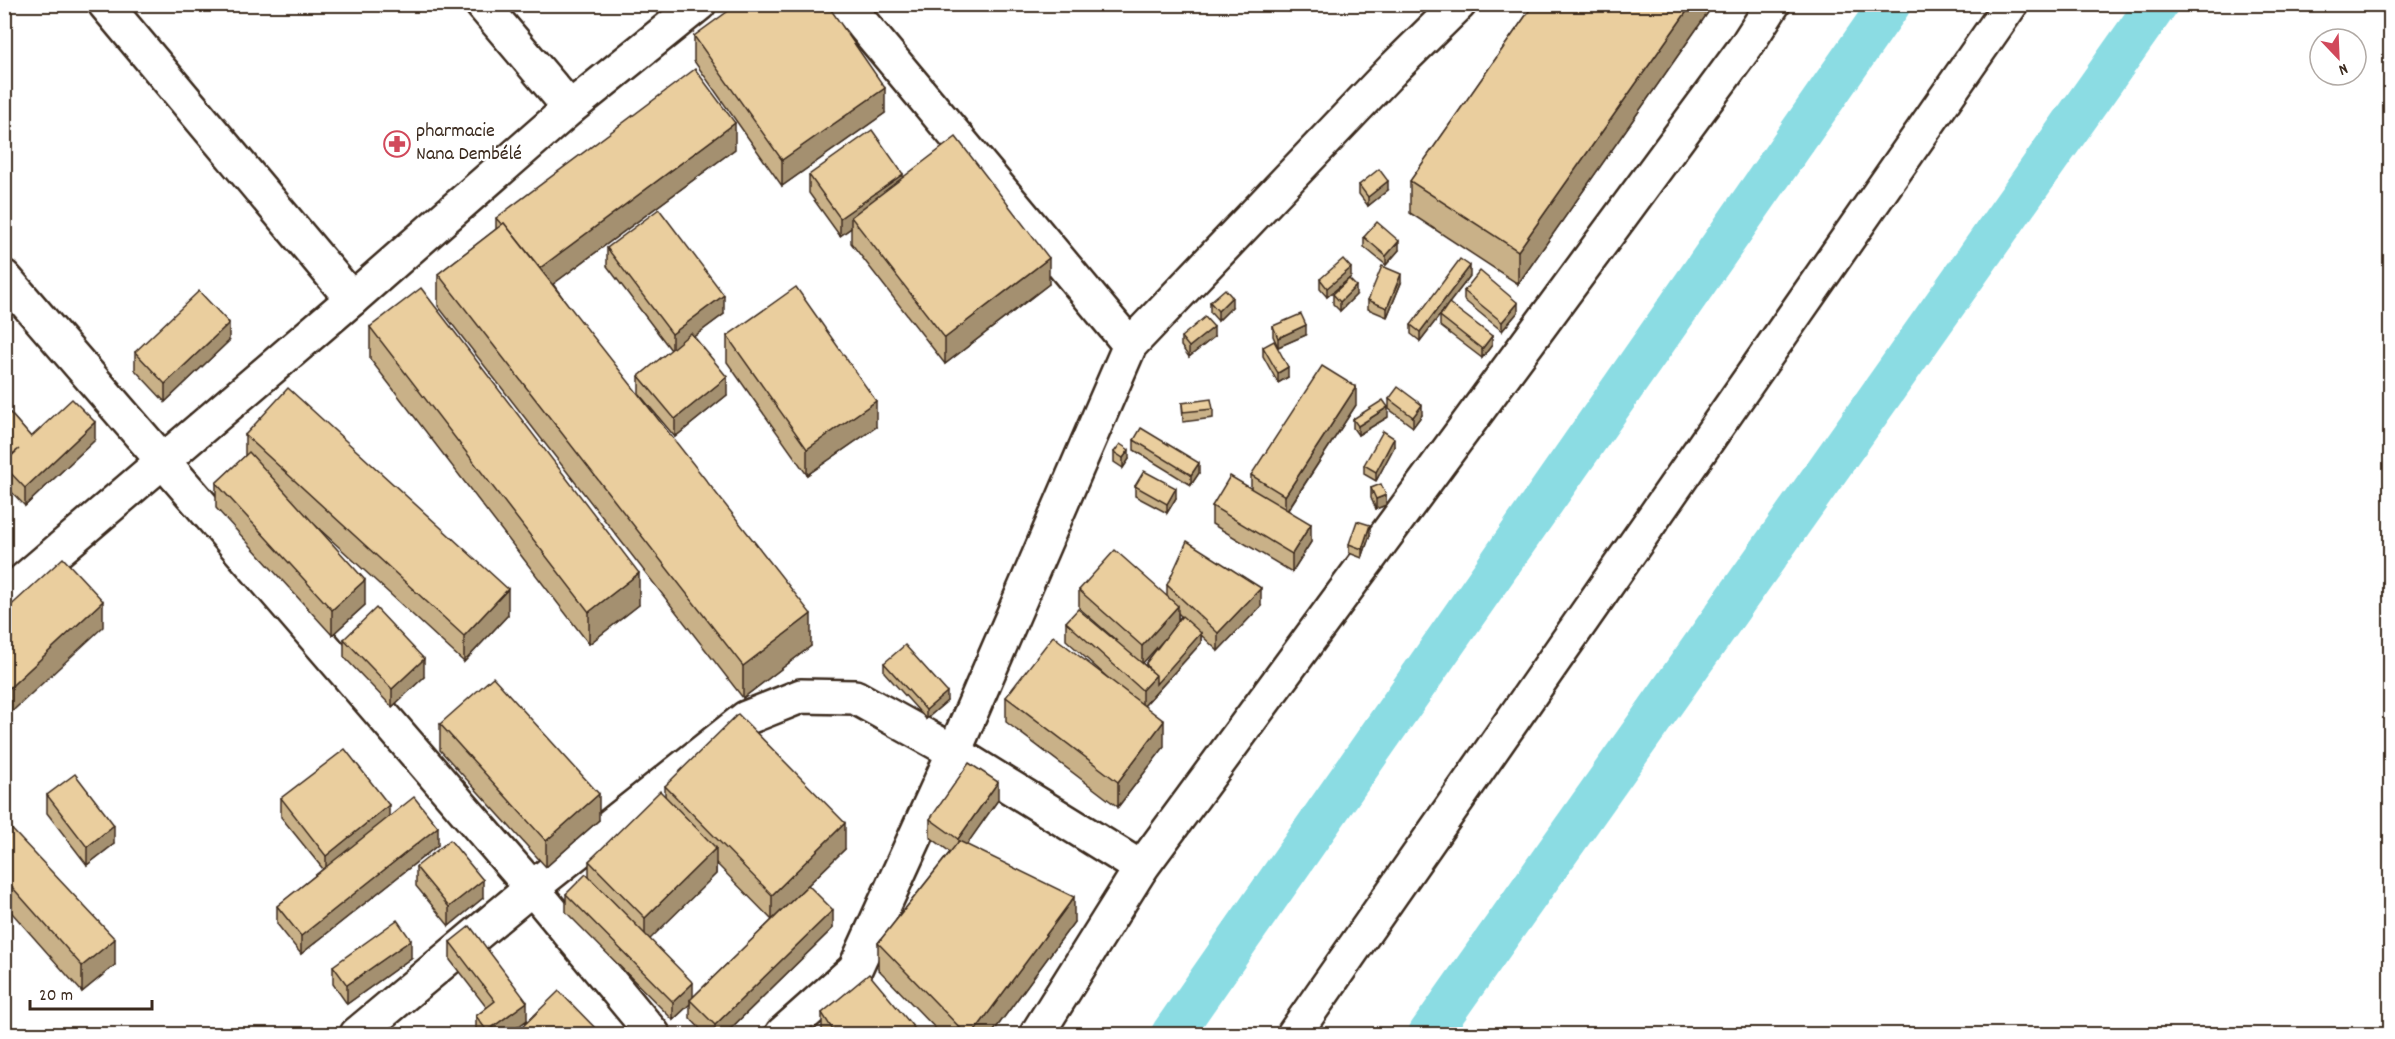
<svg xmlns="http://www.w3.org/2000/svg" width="2395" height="1039" font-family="Dekko,sans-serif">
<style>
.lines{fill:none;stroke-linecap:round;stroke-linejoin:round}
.canal{stroke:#8bdce3;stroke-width:42}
.street-casing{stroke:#3b2a1e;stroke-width:38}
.secondary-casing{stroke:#3b2a1e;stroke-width:38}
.street{stroke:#fff;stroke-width:33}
.secondary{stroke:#fff;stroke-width:33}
.wall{fill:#c9b188;stroke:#3b2a1e;stroke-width:1.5;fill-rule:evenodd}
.shaded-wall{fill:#a4906f;stroke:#3b2a1e;stroke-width:1.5}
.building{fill:#eace9e;stroke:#3b2a1e;stroke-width:1.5}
.labels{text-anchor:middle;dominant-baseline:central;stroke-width:4.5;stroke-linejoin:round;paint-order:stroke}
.poi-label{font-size:20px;fill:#3b2a1e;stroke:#fff;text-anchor:start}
</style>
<rect width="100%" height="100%" fill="#fff"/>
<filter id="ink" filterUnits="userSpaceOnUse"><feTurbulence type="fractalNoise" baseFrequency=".0167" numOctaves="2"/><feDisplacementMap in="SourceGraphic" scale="12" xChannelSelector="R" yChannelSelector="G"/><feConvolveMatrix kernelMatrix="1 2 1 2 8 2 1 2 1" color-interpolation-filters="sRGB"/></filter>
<g filter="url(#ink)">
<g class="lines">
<!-- canal -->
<g class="canal">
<path d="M 1172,1034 L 1890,4"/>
<path d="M 1429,1034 L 2157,4"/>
</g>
<!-- street casing -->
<g class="street-casing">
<g id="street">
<path d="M 105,4 L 352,299"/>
<path d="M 482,4 L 570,108"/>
<path d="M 846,4 L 1130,345"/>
<path d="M 4,277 L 532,888 L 653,1034"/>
<path d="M 357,1034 L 532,888 L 746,718 L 801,696 L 855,697 L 954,752 L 1141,868"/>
<path d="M 782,1034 L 855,969 L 954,752 L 1130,345 L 1396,66 L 1459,4"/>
<path d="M 1294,1034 L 2011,4"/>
</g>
</g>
<!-- secondary casing -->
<g class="secondary-casing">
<g id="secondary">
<path d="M 4,597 L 352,299 L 570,108 L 699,4"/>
<path d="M 1037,1034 L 1141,868 L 1746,46 L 1773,4"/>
</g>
</g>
<!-- street -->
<use href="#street" class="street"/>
<!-- secondary -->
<use href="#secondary" class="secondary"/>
</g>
<!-- wall -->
<g class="wall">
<path d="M 1534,4 L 1714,4 L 1518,284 L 1410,213 L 1410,181 Z"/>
<path d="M 694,36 L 885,113 L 782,186 L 694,61 Z"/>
<path d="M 735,149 L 553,284 L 811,646 L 743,698 L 438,306 L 438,274 L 496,229 L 496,218 Z"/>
<path d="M 809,175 L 903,178 L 1049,284 L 945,364 L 851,243 L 851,228 L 840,236 L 809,193 Z"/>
<path d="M 1359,185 L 1388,190 L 1368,206 L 1359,194 Z"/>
<path d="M 1364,237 L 1399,250 L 1386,265 L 1364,247 Z"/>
<path d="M 607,248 L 724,314 L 693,337 L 727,395 L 675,437 L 639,394 L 639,376 L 671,350 L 607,266 Z"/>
<path d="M 1470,276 L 1420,341 L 1411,334 L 1411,325 Z"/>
<path d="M 1351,277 L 1327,297 L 1320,289 L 1320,279 Z"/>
<path d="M 1401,283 L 1387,317 L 1368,309 L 1368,300 Z"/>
<path d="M 1464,291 L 1518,312 L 1502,331 L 1464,300 Z"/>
<path d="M 1333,294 L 1356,295 L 1340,311 L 1333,304 Z"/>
<path d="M 1210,302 L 1232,307 L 1218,321 L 1210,312 Z"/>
<path d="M 1440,316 L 1492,345 L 1482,358 L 1440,326 Z"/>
<path d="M 1273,326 L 1306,335 L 1278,347 L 1273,336 Z"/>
<path d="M 370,327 L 639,605 L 589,644 L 370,359 Z"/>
<path d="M 727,336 L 876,427 L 807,475 L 727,362 Z"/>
<path d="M 1181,337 L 1214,337 L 1189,357 L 1181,346 Z"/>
<path d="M 229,341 L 165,402 L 135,370 L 135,352 Z"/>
<path d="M 1263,347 L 1288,377 L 1278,383 L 1263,356 Z"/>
<path d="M 1389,399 L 1422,415 L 1413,427 L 1389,409 Z"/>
<path d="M 1182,403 L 1213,409 L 1213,418 L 1183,422 Z"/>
<path d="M 1356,405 L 1288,510 L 1311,542 L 1292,572 L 1212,524 L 1212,506 L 1251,488 L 1251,475 Z"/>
<path d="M 4,406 L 31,437 L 95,440 L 25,506 L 4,484 Z"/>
<path d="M 1388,417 L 1358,435 L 1353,428 L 1353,419 Z"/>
<path d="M 245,435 L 508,615 L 464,662 L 315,525 L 365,605 L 332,635 L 216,508 L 216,483 L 245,456 Z"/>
<path d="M 1134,440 L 1199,473 L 1191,485 L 1134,450 Z"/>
<path d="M 1394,447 L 1376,481 L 1364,474 L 1364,465 Z"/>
<path d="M 1114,452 L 1129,459 L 1123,468 L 1114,462 Z"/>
<path d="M 1135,486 L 1176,498 L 1167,513 L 1135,496 Z"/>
<path d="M 1371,488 L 1386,505 L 1376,509 L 1371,498 Z"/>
<path d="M 1370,535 L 1362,558 L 1349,553 L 1349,544 Z"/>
<path d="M 1167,585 L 1261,606 L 1218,651 L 1201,635 L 1201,643 L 1144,706 L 1164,747 L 1118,807 L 1006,722 L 1006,697 L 1108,678 L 1066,640 L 1066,622 L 1117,641 L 1079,608 L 1079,590 L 1167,596 ZM 1178,613 L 1181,616 L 1178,621 ZM 1165,638 L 1146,663 L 1146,666 L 1142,663 Z"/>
<path d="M 344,639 L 424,677 L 392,707 L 344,657 Z"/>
<path d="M 884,663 L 947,701 L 926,719 L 884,672 Z"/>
<path d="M 440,724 L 599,820 L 546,867 L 440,750 Z"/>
<path d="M 665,786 L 845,849 L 808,885 L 833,928 L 724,1035 L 706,1035 L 690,1018 L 690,1004 L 673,1020 L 566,912 L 566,894 L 589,878 L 589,861 L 665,796 ZM 716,863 L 772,920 L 693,997 L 649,939 L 716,874 Z"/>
<path d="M 47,795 L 114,844 L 87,865 L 47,813 Z"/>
<path d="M 281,798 L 389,816 L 438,845 L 301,954 L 277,924 L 277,906 L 323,869 L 281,817 Z"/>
<path d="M 998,800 L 966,845 L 1074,922 L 991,1035 L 942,1035 L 878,969 L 878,943 L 950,852 L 930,837 L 930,819 Z"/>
<path d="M 4,821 L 115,965 L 82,992 L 4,904 Z"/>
<path d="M 416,867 L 483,898 L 449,926 L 416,886 Z"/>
<path d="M 450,942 L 527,1020 L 507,1035 L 476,1035 L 476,1016 L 487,1008 L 450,960 Z"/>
<path d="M 411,958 L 347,1004 L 333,984 L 333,966 Z"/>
<path d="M 822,1013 L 920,1035 L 822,1035 Z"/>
</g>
<!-- shaded-wall -->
<g class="shaded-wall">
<path d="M 1692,4 L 1714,4 L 1518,284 L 1518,251 Z"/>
<path d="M 885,88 L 885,113 L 782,186 L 782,160 Z"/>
<path d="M 735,123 L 735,149 L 537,296 L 537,270 Z"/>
<path d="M 903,174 L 903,192 L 851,217 L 851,228 L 840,236 L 840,218 Z"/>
<path d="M 1388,181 L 1388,190 L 1368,206 L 1368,197 Z"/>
<path d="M 1399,241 L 1399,250 L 1386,265 L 1386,256 Z"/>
<path d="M 1049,258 L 1049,284 L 945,364 L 945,338 Z"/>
<path d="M 1470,266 L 1470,276 L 1420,341 L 1420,332 Z"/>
<path d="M 1351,268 L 1351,277 L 1327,297 L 1327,288 Z"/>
<path d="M 1401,274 L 1401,283 L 1387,317 L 1387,308 Z"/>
<path d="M 1356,286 L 1356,295 L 1340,311 L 1340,302 Z"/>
<path d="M 724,295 L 724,314 L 672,353 L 672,334 Z"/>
<path d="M 1232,297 L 1232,307 L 1218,321 L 1218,311 Z"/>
<path d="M 1518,303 L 1518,312 L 1502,331 L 1502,322 Z"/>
<path d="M 229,323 L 229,341 L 165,402 L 165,384 Z"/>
<path d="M 1306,325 L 1306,335 L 1278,347 L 1278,338 Z"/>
<path d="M 1214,327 L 1214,337 L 1189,357 L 1189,347 Z"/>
<path d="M 1492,336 L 1492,345 L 1482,358 L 1482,349 Z"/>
<path d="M 1288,367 L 1288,377 L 1278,383 L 1278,373 Z"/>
<path d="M 727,377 L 727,395 L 675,437 L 675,419 Z"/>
<path d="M 1356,387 L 1356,405 L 1285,514 L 1285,496 Z"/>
<path d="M 876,401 L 876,427 L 807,475 L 807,449 Z"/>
<path d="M 1422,405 L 1422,415 L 1413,427 L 1413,417 Z"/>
<path d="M 1388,407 L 1388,417 L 1358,435 L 1358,426 Z"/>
<path d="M 95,422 L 95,440 L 25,506 L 25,488 Z"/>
<path d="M 1394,438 L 1394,447 L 1376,481 L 1376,472 Z"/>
<path d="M 1129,450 L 1129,459 L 1123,468 L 1123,458 Z"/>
<path d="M 1199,463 L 1199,473 L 1191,485 L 1191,475 Z"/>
<path d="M 1176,488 L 1176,498 L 1167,513 L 1167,504 Z"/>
<path d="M 1386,495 L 1386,505 L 1376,509 L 1376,499 Z"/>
<path d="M 1311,524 L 1311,542 L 1292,572 L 1292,554 Z"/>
<path d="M 1370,525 L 1370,535 L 1362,558 L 1362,549 Z"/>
<path d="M 639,573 L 639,605 L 589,644 L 589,612 Z"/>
<path d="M 365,580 L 365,605 L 332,635 L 332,610 Z"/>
<path d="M 1261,588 L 1261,606 L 1218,651 L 1218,633 Z"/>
<path d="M 508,589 L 508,615 L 464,662 L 464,636 Z"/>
<path d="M 103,601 L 103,627 L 4,719 L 4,693 Z"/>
<path d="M 1178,606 L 1178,624 L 1142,664 L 1142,646 Z"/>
<path d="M 811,614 L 811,646 L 743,698 L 743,666 Z"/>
<path d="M 1201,633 L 1201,643 L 1142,708 L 1142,690 L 1156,675 Z"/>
<path d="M 424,659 L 424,677 L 392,707 L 392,689 Z"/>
<path d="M 947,692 L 947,701 L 926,719 L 926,710 Z"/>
<path d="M 1164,721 L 1164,747 L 1118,807 L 1118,782 Z"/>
<path d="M 998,782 L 998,800 L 958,857 L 958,839 Z"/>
<path d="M 599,794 L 599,820 L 546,867 L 546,841 Z"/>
<path d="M 389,805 L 389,824 L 326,874 L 326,856 Z"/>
<path d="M 845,823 L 845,849 L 772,920 L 772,895 Z"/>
<path d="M 114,825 L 114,844 L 87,865 L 87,847 Z"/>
<path d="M 438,827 L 438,845 L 301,954 L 301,936 Z"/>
<path d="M 716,848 L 716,874 L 645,944 L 645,918 Z"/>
<path d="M 483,880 L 483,898 L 449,926 L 449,907 Z"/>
<path d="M 1074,897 L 1074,922 L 991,1035 L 972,1035 Z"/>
<path d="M 833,910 L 833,928 L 724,1035 L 715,1035 L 715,1025 Z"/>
<path d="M 115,939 L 115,965 L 82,992 L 82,966 Z"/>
<path d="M 411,940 L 411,958 L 347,1004 L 347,985 Z"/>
<path d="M 693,983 L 693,1002 L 690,1000 L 690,1004 L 673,1020 L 673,1002 Z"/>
<path d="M 527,1002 L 527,1020 L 507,1035 L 487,1035 L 487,1031 Z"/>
</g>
<!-- building -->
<g class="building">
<path d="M 738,4 L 827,4 L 885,88 L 782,160 L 694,36 Z"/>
<path d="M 1534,4 L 1692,4 L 1518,251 L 1410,181 Z"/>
<path d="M 695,69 L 735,123 L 540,268 L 504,223 L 502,225 L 496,218 Z"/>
<path d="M 872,130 L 903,174 L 840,218 L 809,175 Z"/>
<path d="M 956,137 L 1049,258 L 945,338 L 851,217 Z"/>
<path d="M 1379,169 L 1388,181 L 1368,197 L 1359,185 Z"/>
<path d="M 659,209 L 724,295 L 672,334 L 607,248 Z"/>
<path d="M 1377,222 L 1399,241 L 1386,256 L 1364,237 Z"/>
<path d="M 504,223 L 811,614 L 743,666 L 438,274 Z"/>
<path d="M 1343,259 L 1351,268 L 1327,288 L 1320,279 Z"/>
<path d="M 1460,259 L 1470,266 L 1420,332 L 1411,325 Z"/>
<path d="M 1382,266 L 1401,274 L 1387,308 L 1368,300 Z"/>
<path d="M 1480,271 L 1518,303 L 1502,322 L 1464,291 Z"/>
<path d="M 1349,279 L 1356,286 L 1340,302 L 1333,294 Z"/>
<path d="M 796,287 L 876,401 L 807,449 L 727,336 Z"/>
<path d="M 421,288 L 639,573 L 589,612 L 370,327 Z"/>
<path d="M 1225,289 L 1232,297 L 1218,311 L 1210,302 Z"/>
<path d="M 199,291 L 229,323 L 165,384 L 135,352 Z"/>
<path d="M 1449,303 L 1492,336 L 1482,349 L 1440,316 Z"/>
<path d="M 1301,314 L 1306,325 L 1278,338 L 1273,326 Z"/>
<path d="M 1205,317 L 1214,327 L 1189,347 L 1181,337 Z"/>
<path d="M 691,333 L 727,377 L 675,419 L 639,376 Z"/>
<path d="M 1274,341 L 1288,367 L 1278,373 L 1263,347 Z"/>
<path d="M 1322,366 L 1356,387 L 1285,496 L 1251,475 Z"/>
<path d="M 1398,387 L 1422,405 L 1413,417 L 1389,399 Z"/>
<path d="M 288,388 L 508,589 L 464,636 L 245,435 Z"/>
<path d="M 72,399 L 95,422 L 25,488 L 4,466 L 4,463 L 19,449 L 4,460 L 4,406 L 31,437 Z"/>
<path d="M 1211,399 L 1213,409 L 1183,412 L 1182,403 Z"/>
<path d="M 1383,400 L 1388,407 L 1358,426 L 1353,419 Z"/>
<path d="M 1141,428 L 1199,463 L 1191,475 L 1134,440 Z"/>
<path d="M 1383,431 L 1394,438 L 1376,472 L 1364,465 Z"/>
<path d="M 1120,444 L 1129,450 L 1123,458 L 1114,452 Z"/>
<path d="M 249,452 L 365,580 L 332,610 L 216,483 Z"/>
<path d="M 1144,471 L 1176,488 L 1167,504 L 1135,486 Z"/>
<path d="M 1230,476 L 1311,524 L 1292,554 L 1212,506 Z"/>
<path d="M 1381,484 L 1386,495 L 1376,499 L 1371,488 Z"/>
<path d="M 1357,521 L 1370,525 L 1362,549 L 1349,544 Z"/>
<path d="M 1187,541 L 1261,588 L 1218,633 L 1167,585 Z"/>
<path d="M 1115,550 L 1178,606 L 1142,646 L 1079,590 Z"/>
<path d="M 63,558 L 103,601 L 4,693 L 4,612 Z"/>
<path d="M 376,608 L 424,659 L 392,689 L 344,639 Z"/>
<path d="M 1078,609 L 1156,675 L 1142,690 L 1066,622 Z"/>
<path d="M 1182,616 L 1201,633 L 1156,684 L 1156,675 L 1149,669 L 1146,663 Z"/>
<path d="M 1053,636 L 1164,721 L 1118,782 L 1006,697 Z"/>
<path d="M 905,645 L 947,692 L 926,710 L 884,663 Z"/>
<path d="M 493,677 L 599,794 L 546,841 L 440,724 Z"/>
<path d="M 738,714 L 845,823 L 772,895 L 665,786 Z"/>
<path d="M 345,749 L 389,805 L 326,856 L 281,798 Z"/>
<path d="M 969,763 L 998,782 L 958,839 L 930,819 Z"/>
<path d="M 75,774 L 114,825 L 87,847 L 47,795 Z"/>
<path d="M 660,791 L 716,848 L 645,918 L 589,861 Z"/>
<path d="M 414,797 L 438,827 L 301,936 L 277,906 Z"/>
<path d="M 4,821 L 115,939 L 82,966 L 4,878 Z"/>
<path d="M 450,840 L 483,880 L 449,907 L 416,867 Z"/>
<path d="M 959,841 L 1074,897 L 972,1035 L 967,1035 L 878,943 Z"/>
<path d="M 586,874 L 693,983 L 673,1002 L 566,894 Z"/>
<path d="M 808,885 L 833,910 L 715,1025 L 690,1000 Z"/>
<path d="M 397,920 L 411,940 L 347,985 L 333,966 Z"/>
<path d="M 470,926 L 527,1002 L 487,1031 L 476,1016 L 495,1001 L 450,942 Z"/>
<path d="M 869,974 L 920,1035 L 836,1035 L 822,1013 Z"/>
<path d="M 559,991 L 602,1035 L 514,1035 Z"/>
<path d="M 812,1027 L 817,1035 L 803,1035 Z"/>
</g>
</g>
<!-- icons -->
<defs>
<g id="pharmacy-ring" transform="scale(1.35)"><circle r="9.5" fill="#fff" stroke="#d1495b" stroke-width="1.5"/><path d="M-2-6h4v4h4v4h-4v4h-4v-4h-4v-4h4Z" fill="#d1495b"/></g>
</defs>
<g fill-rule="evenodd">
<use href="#pharmacy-ring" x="397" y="144"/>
</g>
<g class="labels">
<!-- poi labels -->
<g class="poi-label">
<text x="416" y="132">pharmacie<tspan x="416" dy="23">Nana Dembélé</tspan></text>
</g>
</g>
<!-- margin -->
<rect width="2395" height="1039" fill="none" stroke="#fff" stroke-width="24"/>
<rect x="12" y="12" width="2371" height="1015" fill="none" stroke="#3b2a1e" stroke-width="2" filter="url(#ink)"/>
<!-- north arrow -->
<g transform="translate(2338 57) rotate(157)"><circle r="28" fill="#ffffff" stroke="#b1aaa5" stroke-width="1.5"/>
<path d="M0-4.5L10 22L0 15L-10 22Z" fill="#d1495b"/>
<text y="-9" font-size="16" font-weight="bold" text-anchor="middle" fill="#3b2a1e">N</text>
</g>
<!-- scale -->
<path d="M30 1000v9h122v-9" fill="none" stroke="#3b2a1e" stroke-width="3"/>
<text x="39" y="1000" font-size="18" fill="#3b2a1e" stroke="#ffffff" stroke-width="4.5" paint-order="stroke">20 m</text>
</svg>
